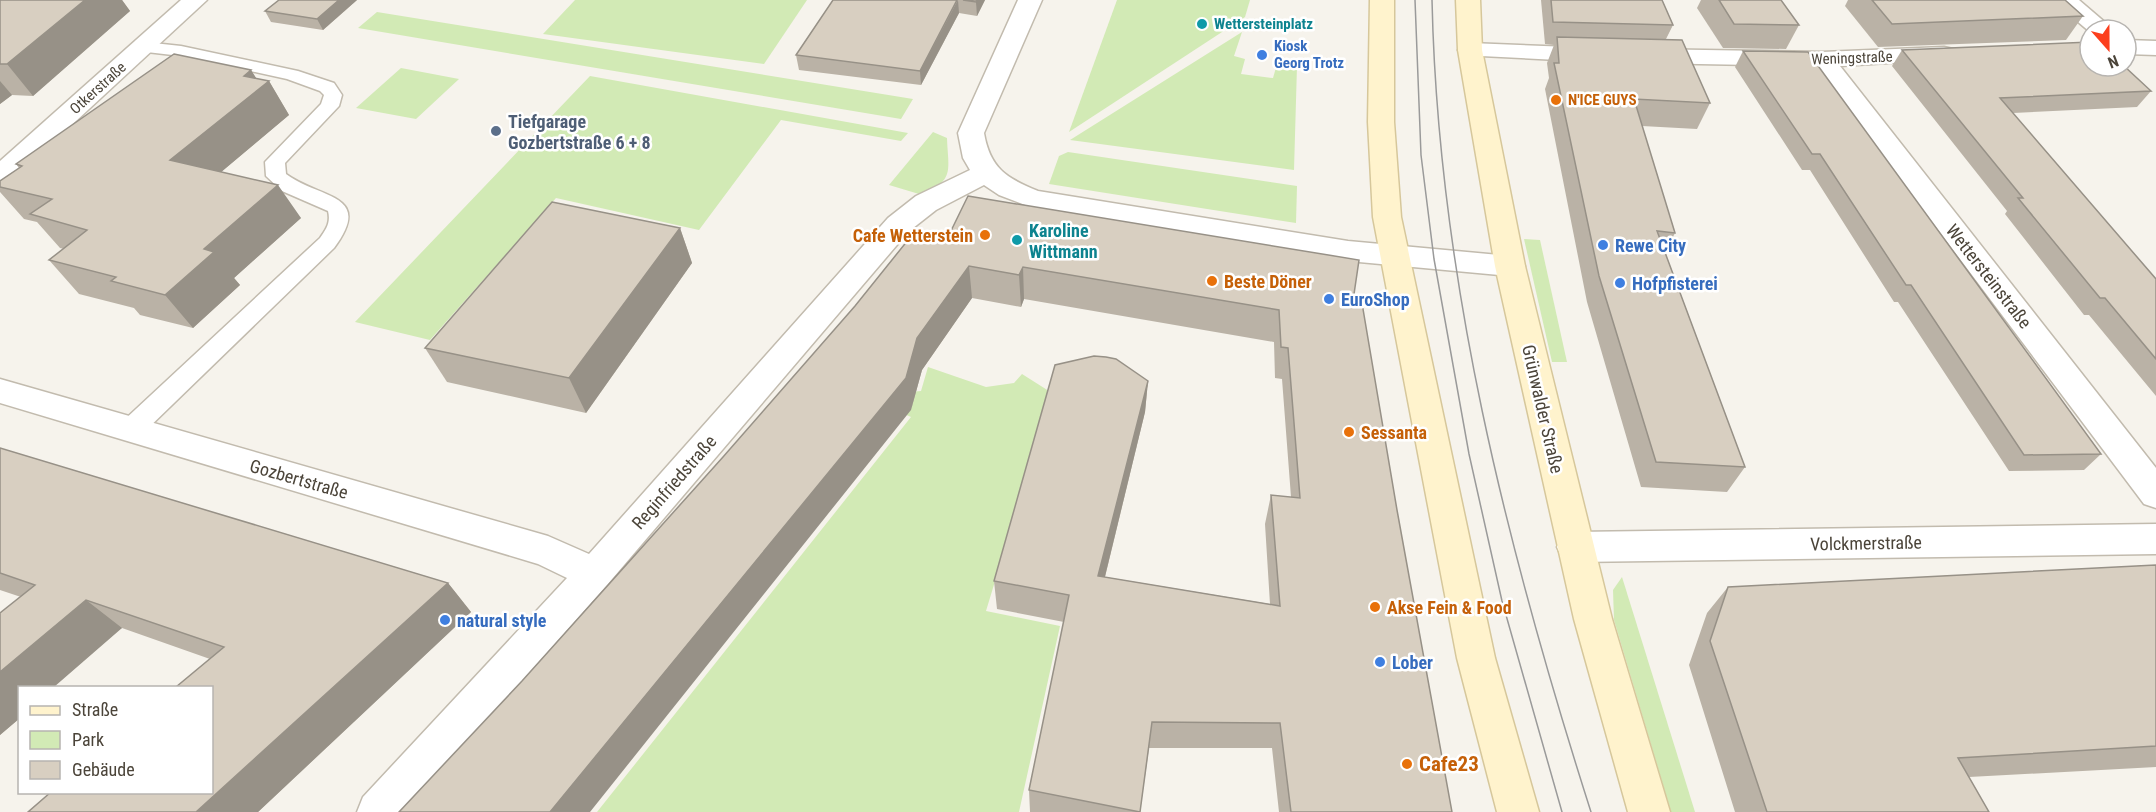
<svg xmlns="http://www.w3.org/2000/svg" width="2156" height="812" font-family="'Roboto Condensed',sans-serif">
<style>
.green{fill:#d2eab5}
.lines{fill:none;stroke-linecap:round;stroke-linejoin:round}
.lane-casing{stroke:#c2bbae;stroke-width:3}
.street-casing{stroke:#c2bbae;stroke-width:3}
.secondary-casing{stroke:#d6c79b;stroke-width:3}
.lane{fill:#fff;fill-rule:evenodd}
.street{fill:#fff;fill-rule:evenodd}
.secondary{fill:#fff3cd;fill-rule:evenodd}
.tram{stroke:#9a9a9a;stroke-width:1.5}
.wall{fill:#bab2a6}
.shaded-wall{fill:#979187}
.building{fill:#d8cfc1;stroke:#979187;stroke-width:1.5}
.culture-dot{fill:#0f9aa8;stroke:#fff;stroke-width:2}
.shop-dot{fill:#3f7fe0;stroke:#fff;stroke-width:2}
.food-dot{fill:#e8710a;stroke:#fff;stroke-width:2}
.service-dot{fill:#5c6f8a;stroke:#fff;stroke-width:2}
.labels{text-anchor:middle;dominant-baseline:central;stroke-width:5;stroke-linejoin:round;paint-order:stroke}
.far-culture-label{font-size:15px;font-weight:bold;fill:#0d838f;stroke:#fff;text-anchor:start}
.far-shop-label{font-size:15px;font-weight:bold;fill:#366cbe;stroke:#fff;text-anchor:start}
.far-street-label{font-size:15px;fill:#4b4439;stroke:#fff}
.far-food-label{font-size:15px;font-weight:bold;fill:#c56008;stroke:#fff;text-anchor:start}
.service-label{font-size:18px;font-weight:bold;fill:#4e5e75;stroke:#fff;text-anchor:start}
.culture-label{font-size:18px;font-weight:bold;fill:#0d838f;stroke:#fff;text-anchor:start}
.food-label{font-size:18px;font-weight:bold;fill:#c56008;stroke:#fff;text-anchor:start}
.shop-label{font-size:18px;font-weight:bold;fill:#366cbe;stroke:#fff;text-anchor:start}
.street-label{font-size:18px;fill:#4b4439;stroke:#fff}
.near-food-label{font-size:21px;font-weight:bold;fill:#c56008;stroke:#fff;text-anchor:start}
</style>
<rect width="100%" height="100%" fill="#f6f3ec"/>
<!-- green -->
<g class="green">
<path d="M 575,0 L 807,0 L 764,64 L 543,34 Z"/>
<path d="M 1117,0 L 1250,0 L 1245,17 L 1069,132 Z"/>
<path d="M 377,12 L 913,99 L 901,119 L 358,28 Z"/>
<path d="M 1242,32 L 1234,56 L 1245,59 L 1241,74 L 1273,78 L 1277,64 L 1297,66 L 1294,170 L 1070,140 Z"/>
<path d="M 401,68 L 459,79 L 416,119 L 356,108 Z"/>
<path d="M 590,76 L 908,133 L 901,141 L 781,120 L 699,230 L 556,198 L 430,340 L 355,322 Z"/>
<path d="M 933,132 L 947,138 C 948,170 956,182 919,194 L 889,185 Z"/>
<path d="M 1068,152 L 1297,186 L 1296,223 L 1049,184 L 1059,156 Z"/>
<path d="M 1524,239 L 1540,240 L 1567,362 L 1552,362 Z"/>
<path d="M 928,367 L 986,387 L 1014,383 L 1022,374 L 1052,393 L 986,611 L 1060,626 L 1019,812 L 597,812 L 911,417 L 895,410 L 910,392 L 921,391 Z"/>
<path d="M 1622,577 L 1695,812 L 1671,812 L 1614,620 L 1613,590 Z"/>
</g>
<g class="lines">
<!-- lane casing -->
<g class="lane-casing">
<path id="lane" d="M 144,42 L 181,46 L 298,71 L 334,83 L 342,95 L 339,106 L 285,163 L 286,174 C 319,199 375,193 334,248 L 140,436 L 131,438 L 122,436 L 119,429 L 122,422 L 320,238 C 326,229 331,223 328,211 L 282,191 L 266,176 L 265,162 L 321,104 L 324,95 L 320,91 L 287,79 L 181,56 L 138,51 L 135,47 L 138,43 Z"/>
</g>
<!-- street casing -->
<g class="street-casing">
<g id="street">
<path d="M 181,0 L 207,0 L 10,182 L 0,185 L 0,161 Z"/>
<path d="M 1018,0 L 1042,0 L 984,133 C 990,168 1006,178 1038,191 L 1348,241 L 1510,256 L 1520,259 L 1525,266 L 1520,273 L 1510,276 L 1348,261 L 1033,208 L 999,195 L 984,185 L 936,210 L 908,232 L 607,585 L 406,812 L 357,812 L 363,797 L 567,578 L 538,564 L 0,403 L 0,379 L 548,536 L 589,554 L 888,218 L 916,196 L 970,170 L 963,158 L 958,133 Z"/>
<path d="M 2052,0 L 2079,0 L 2114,30 L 2090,30 L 2090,32 Z"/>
<path d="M 2126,40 L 2156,41 L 2156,55 L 2126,54 Z"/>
<path d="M 1470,43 L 1596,48 L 1605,50 L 1608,55 L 1605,60 L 1596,62 L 1461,55 L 1458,50 L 1461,45 Z"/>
<path d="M 1944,47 L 1953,49 L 1956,54 L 1953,59 L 1840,66 L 2156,468 L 2156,508 L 2144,504 L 1815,66 L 1645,63 L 1636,61 L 1633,56 L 1636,51 L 1645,49 L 1822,52 Z"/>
<path d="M 2156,524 L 2156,554 L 1575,562 L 1562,558 L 1557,547 L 1562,536 L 1575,532 Z"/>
</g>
</g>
<!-- secondary casing -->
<g class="secondary-casing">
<g id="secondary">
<path d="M 1370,0 L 1394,0 L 1394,122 L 1401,217 L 1495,658 L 1539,812 L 1497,812 L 1457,658 L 1373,217 L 1368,122 Z"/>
<path d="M 1456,0 L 1480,0 L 1482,50 L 1525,266 L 1612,619 L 1670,812 L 1628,812 L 1574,619 L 1495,266 L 1458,50 Z"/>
</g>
</g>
<!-- lane -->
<use href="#lane" class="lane"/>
<!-- street -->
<use href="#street" class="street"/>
<!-- secondary -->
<use href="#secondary" class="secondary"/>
<!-- tram -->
<g class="tram">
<path d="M 1415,0 L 1421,155 L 1434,259 L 1469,454 L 1502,601 L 1562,812"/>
<path d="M 1432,0 C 1438,277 1507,549 1591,812"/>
</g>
</g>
<!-- wall -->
<g class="wall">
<path d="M 0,0 L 122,0 L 130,11 L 33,96 L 12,95 L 0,104 Z"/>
<path d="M 279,0 L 357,0 L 323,30 L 271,22 L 265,11 Z"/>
<path d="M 833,0 L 985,0 L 977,16 L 959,13 L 921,85 L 799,70 L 796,55 Z"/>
<path d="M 1541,0 L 1662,0 L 1673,25 L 1666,39 L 1710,103 L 1697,129 L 1642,126 L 1675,233 L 1665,252 L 1745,467 L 1727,492 L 1641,487 L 1587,302 L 1545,89 L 1549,78 L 1547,63 L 1554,45 L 1545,44 Z"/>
<path d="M 1701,0 L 1781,0 L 1799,25 L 1786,49 L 1723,48 L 1697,8 Z"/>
<path d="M 1848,0 L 2065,0 L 2083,16 L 2066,40 L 1878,47 L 1845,6 Z"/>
<path d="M 1902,50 L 2151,91 L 2137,107 L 2013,113 L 2156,279 L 2156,396 L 2089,315 L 2084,315 L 2005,214 L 2007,211 L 1892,66 Z"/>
<path d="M 1743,51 L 2101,454 L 2084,470 L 2009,471 L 1898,302 L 1894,302 L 1810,170 L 1802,170 L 1735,67 Z"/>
<path d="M 251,70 L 256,79 L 269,81 L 289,115 L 221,172 L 301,218 L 234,278 L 240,285 L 193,328 L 140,315 L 134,308 L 79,294 L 49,260 L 64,249 L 60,248 L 37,222 L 24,219 L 0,192 L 0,181 L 19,168 L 16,164 Z"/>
<path d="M 680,228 L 692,263 L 586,413 L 447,382 L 425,348 Z"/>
<path d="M 946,241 L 1353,301 L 1397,510 L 1452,812 L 1279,812 L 1272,748 L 1149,748 L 1140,812 L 1030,812 L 1029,790 L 1064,622 L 997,609 L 994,581 L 1148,381 L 1145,412 L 1105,577 L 1270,604 L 1265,524 L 1271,495 L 1291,497 L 1282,379 L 1275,378 L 1274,342 L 1024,299 L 1021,307 L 972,298 L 922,370 L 911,410 Z"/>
<path d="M 0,448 L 448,583 L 471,612 L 258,812 L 28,812 L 210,659 L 122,628 L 20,687 L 20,718 L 0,735 L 0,613 L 21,597 L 0,590 Z"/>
<path d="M 2156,565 L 2156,767 L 1969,777 L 1989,812 L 1735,812 L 1689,665 L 1707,613 L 1728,587 Z"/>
</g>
<!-- shaded-wall -->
<g class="shaded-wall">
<path d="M 85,0 L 122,0 L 130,11 L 33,96 L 7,64 Z"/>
<path d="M 339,0 L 357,0 L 323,30 L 317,19 Z"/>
<path d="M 958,0 L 959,13 L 921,85 L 920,71 Z"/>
<path d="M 977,0 L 985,0 L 977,16 L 976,2 Z"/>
<path d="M 251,70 L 262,87 L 269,81 L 289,115 L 195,194 L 170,160 L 244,76 Z"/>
<path d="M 0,81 L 12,95 L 0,104 Z"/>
<path d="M 278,185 L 301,218 L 234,278 L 240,285 L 193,328 L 165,295 L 204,249 Z"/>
<path d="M 680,228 L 692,263 L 586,413 L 569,378 Z"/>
<path d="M 969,266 L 972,298 L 922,370 L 911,410 L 590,812 L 550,812 Z"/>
<path d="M 1023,267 L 1024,299 L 1021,307 L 1019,275 Z"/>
<path d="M 1148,381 L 1145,412 L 1098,605 L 1098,576 Z"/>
<path d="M 448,583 L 471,612 L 258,812 L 196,812 Z"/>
<path d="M 86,600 L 122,628 L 54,687 L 20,687 L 20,718 L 0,735 L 0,672 Z"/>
</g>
<!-- building -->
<g class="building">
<path d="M 0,0 L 85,0 L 7,64 L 0,64 Z"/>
<path d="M 279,0 L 339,0 L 317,19 L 265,11 Z"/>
<path d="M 833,0 L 957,0 L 920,71 L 796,55 Z"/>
<path d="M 963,0 L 977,0 L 976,2 Z"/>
<path d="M 1551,0 L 1662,0 L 1673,25 L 1553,22 Z"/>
<path d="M 1719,0 L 1781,0 L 1799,25 L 1734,24 Z"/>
<path d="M 1872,0 L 2065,0 L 2083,16 L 1892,24 Z"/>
<path d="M 1557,37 L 1682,40 L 1710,103 L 1634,99 L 1675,233 L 1657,231 L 1745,467 L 1656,462 L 1599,276 L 1554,63 L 1559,63 Z"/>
<path d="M 2090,42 L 2090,66 L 2124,66 L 2151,91 L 2000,98 L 2156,279 L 2156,359 L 2105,298 L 2100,298 L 2018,198 L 2023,198 L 1902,50 Z"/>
<path d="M 1743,51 L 1808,52 L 2101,454 L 2024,455 L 1911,285 L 1906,285 L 1820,154 L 1812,154 Z"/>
<path d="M 174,54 L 251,70 L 244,76 L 269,81 L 170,160 L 278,185 L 204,249 L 214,252 L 165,295 L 111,281 L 116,277 L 49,260 L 87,230 L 30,214 L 52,199 L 0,187 L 0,181 L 22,166 L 16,164 Z"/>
<path d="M 968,196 L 1359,260 L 1353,301 L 1362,303 L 1397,510 L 1452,812 L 1291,812 L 1280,723 L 1152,722 L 1140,812 L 1029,790 L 1069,595 L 994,581 L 1055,365 L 1094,356 L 1106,357 L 1116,359 L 1148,381 L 1098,576 L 1280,606 L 1271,495 L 1300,498 L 1288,348 L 1281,347 L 1279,310 L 1023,267 L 1019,275 L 969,266 L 917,338 L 906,378 L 550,812 L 399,812 L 522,681 L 723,457 L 855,306 L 912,235 L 946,241 Z"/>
<path d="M 552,202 L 680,228 L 569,378 L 425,348 Z"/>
<path d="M 0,448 L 448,583 L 196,812 L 28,812 L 51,792 L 212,792 L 212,687 L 176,687 L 224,647 L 86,600 L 0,672 L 0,613 L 35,585 L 0,573 Z"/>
<path d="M 2156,565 L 2156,746 L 1958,758 L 1989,812 L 1767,812 L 1710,641 L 1728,587 Z"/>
</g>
<!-- markers -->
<g class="culture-dot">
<circle cx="1202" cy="24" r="6"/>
<circle cx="1017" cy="240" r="6"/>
</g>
<g class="shop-dot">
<circle cx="1262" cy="55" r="6"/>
<circle cx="1603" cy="245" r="6"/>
<circle cx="1620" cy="283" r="6"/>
<circle cx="1329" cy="299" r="6"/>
<circle cx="445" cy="620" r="6"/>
<circle cx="1380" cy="662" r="6"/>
</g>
<g class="food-dot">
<circle cx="1556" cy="100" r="6"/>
<circle cx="985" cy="235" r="6"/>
<circle cx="1212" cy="281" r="6"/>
<circle cx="1349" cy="432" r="6"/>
<circle cx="1375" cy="607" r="6"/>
<circle cx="1407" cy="764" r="6"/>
</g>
<circle class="service-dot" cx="496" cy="131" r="6"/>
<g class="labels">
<!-- far-culture labels -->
<g class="far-culture-label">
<text x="1214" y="24">Wettersteinplatz</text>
</g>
<!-- far-shop labels -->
<g class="far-shop-label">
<text x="1274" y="46">Kiosk<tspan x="1274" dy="17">Georg Trotz</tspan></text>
</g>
<!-- far-street labels -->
<g class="far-street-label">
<text transform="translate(1852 58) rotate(-2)">Weningstraße</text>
<text transform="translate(98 88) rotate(-42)">Otkerstraße</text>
</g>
<!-- far-food labels -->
<g class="far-food-label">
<text x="1568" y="100">N'ICE GUYS</text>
</g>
<!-- service labels -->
<g class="service-label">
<text x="508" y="121">Tiefgarage<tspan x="508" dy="21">Gozbertstraße 6 + 8</tspan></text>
</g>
<!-- culture labels -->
<g class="culture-label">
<text x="1029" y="230">Karoline<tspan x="1029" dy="21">Wittmann</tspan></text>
</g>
<!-- food labels -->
<g class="food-label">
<text x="973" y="235" text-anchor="end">Cafe Wetterstein</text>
<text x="1224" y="281">Beste Döner</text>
<text x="1361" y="432">Sessanta</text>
<text x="1387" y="607">Akse Fein &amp; Food</text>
</g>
<!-- shop labels -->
<g class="shop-label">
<text x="1615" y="245">Rewe City</text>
<text x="1632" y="283">Hofpfisterei</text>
<text x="1341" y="299">EuroShop</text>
<text x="457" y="620">natural style</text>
<text x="1392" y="662">Lober</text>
</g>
<!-- street labels -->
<g class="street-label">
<text transform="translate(1989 276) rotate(52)">Wettersteinstraße</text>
<text transform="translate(1543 409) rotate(77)">Grünwalder Straße</text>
<text transform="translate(299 479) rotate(16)">Gozbertstraße</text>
<text transform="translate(674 482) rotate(-49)">Reginfriedstraße</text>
<text transform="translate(1866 543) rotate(-1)">Volckmerstraße</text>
</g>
<!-- near-food labels -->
<g class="near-food-label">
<text x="1419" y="764">Cafe23</text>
</g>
</g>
<!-- legend -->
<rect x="18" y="686" width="195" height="108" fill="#ffffff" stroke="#b7b4b0" stroke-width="1.5"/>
<rect x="30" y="706" width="30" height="9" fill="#fff3cd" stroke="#b7b4b0" stroke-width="1.5"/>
<text x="72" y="716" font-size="18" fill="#4b4439">Straße</text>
<rect x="30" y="731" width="30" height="18" fill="#d2eab5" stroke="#b7b4b0" stroke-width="1.5"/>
<text x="72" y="746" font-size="18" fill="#4b4439">Park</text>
<rect x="30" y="761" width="30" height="18" fill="#d8cfc1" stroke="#b7b4b0" stroke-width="1.5"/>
<text x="72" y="776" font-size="18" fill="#4b4439">Gebäude</text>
<!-- north arrow -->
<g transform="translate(2108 48) rotate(159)"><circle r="28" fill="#ffffff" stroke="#b7b4b0" stroke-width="1.5"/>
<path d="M0-4.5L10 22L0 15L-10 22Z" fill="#fc3f1d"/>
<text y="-9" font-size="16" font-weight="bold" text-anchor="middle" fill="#4b4439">N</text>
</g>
</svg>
